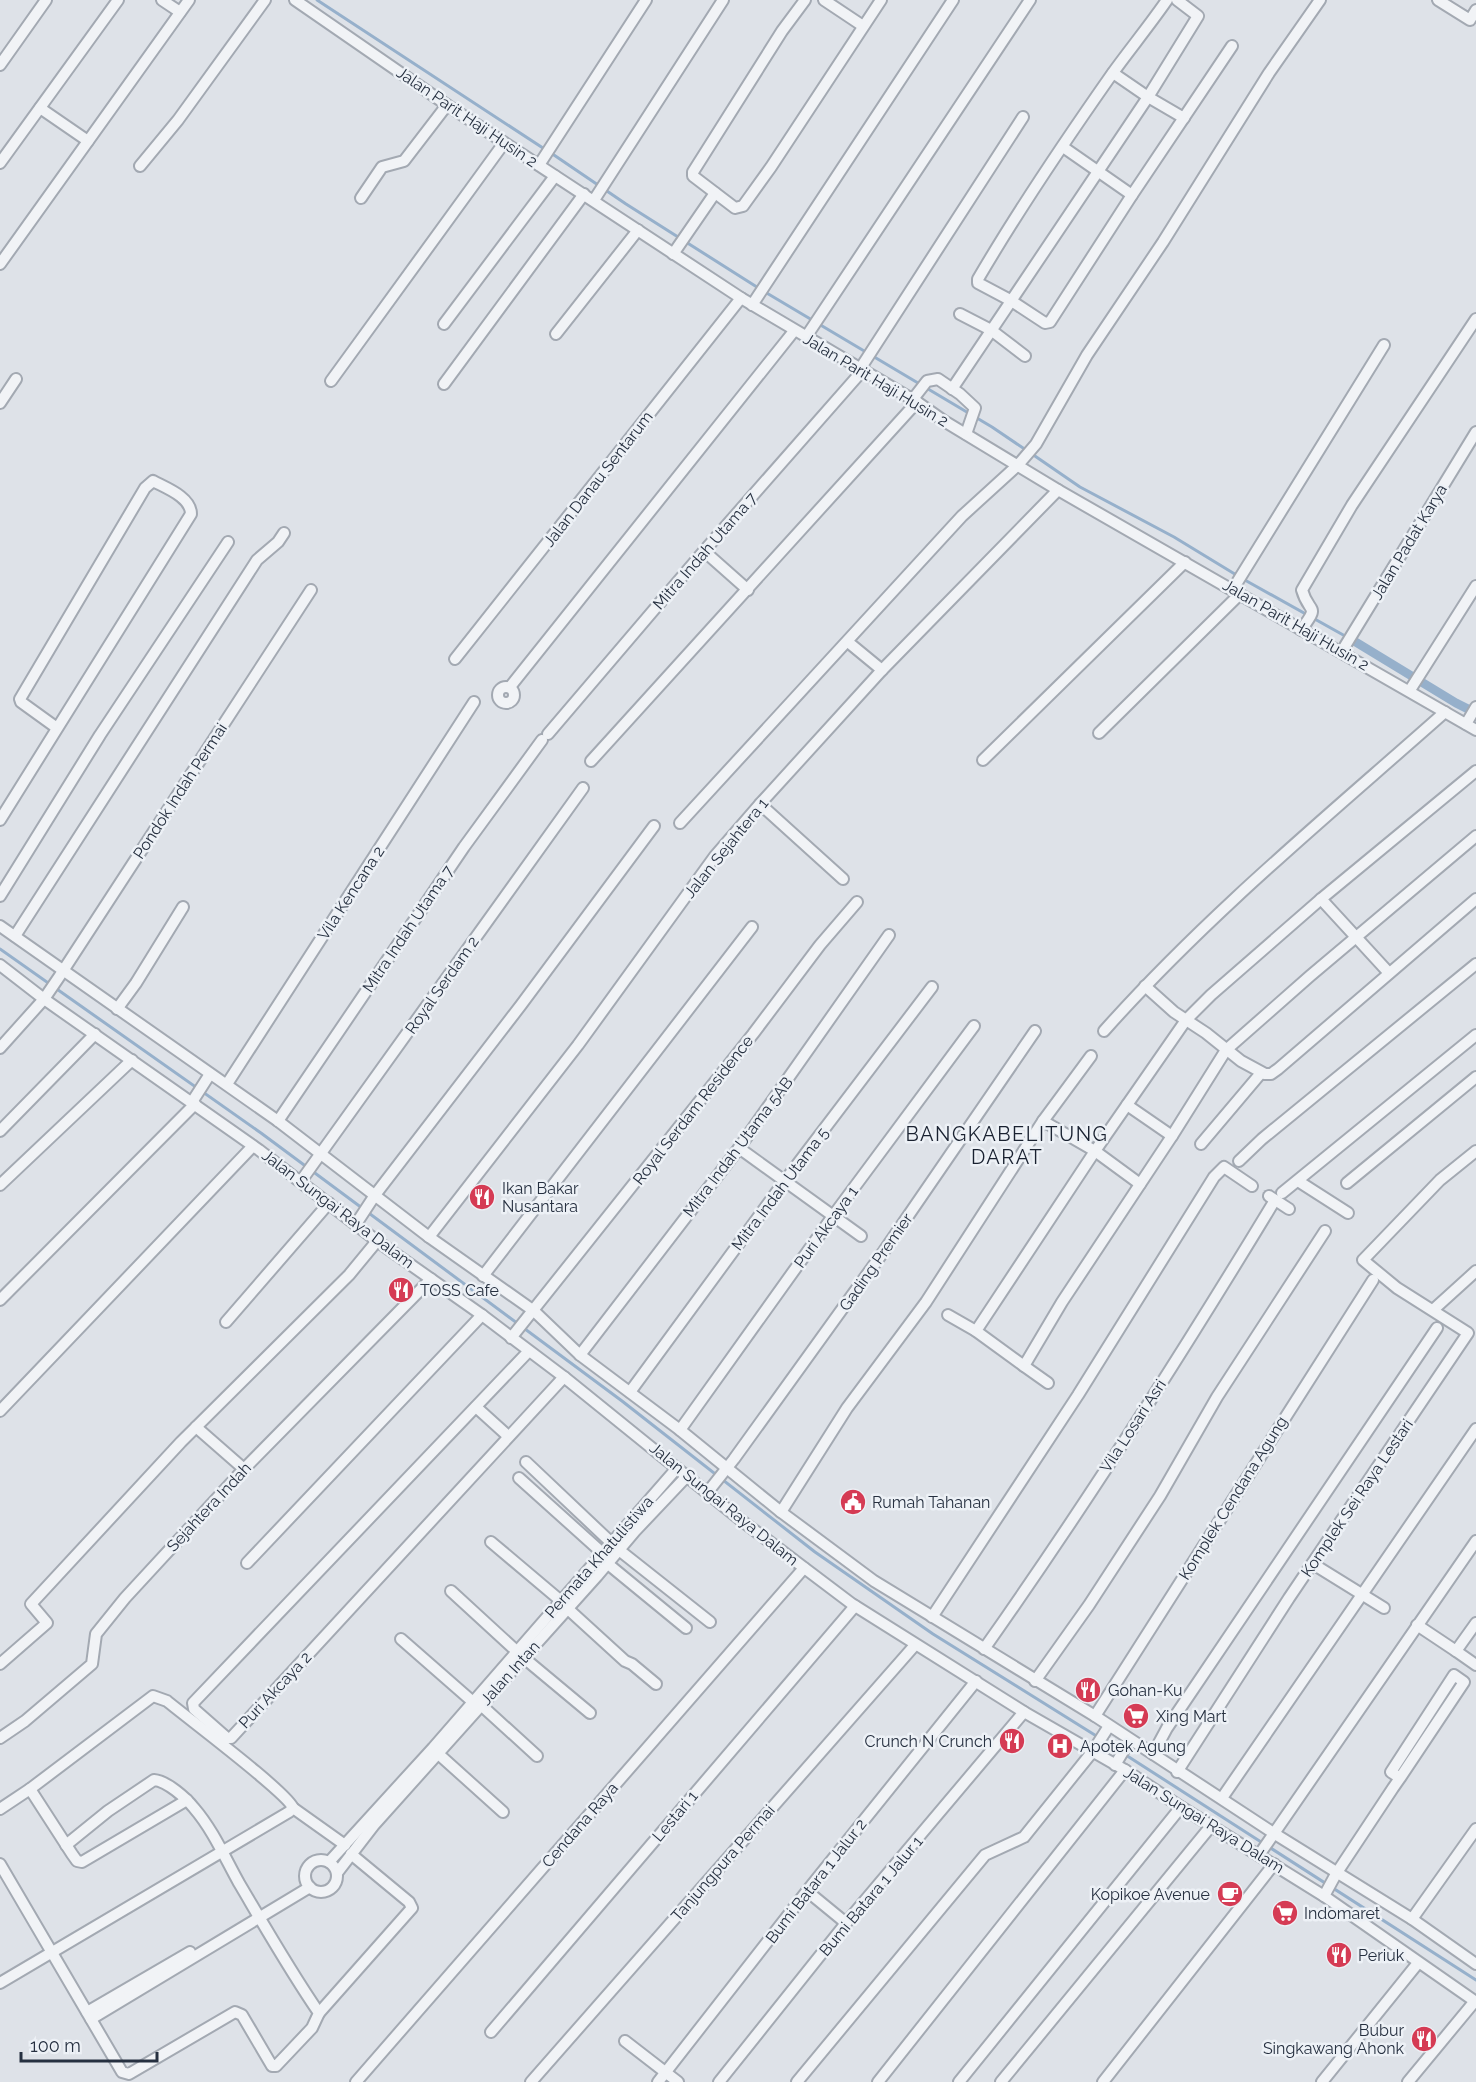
<svg xmlns="http://www.w3.org/2000/svg" width="1476" height="2082" font-family="Raleway,sans-serif">
<style>
.lines{fill:none;stroke-linecap:round;stroke-linejoin:round}
.stream{stroke:#96b0cb;stroke-width:3}
.canal{stroke:#96b0cb;stroke-width:9}
.minor-casing{stroke:#a3a9b2;stroke-width:14}
.minor{stroke:#f1f3f6;stroke-width:10}
.labels{text-anchor:middle;dominant-baseline:central;stroke-width:5;stroke-linejoin:round;paint-order:stroke}
.street-label{font-size:16px;fill:#263040;stroke:#edf1f6}
.poi-label{font-size:16px;fill:#263040;stroke:#edf1f6;text-anchor:start}
.quarter-label{font-size:20px;letter-spacing:1.5px;fill:#192130;stroke:#edf1f6}
</style>
<rect width="100%" height="100%" fill="#dee2e8"/>
<g class="lines">
<!-- stream -->
<g class="stream">
<path d="M 317,0 L 546,150"/>
<path d="M 551,153 L 626,204 L 760,289"/>
<path d="M 765,292 L 992,427 L 1026,450"/>
<path d="M 1032,454 L 1080,487 L 1174,537 L 1238,576"/>
<path d="M 1243,579 L 1354,641"/>
<path d="M 0,949 L 261,1133 L 622,1401 L 815,1552 L 933,1634 L 1098,1737"/>
<path d="M 1104,1741 L 1476,1980"/>
</g>
<!-- canal -->
<path class="canal" d="M 1354,641 L 1456,703 L 1476,713"/>
<!-- minor casing -->
<g class="minor-casing">
<g id="minor">
<path d="M 162,0 L 180,12"/>
<path d="M 295,0 L 447,105 L 741,298 L 917,402 L 944,421 L 1058,490 L 1476,730"/>
<path d="M 805,0 L 782,31 L 693,172 L 693,176 L 735,208 L 743,206 L 771,167 L 881,0"/>
<path d="M 824,0 L 863,26"/>
<path d="M 1167,0 C 1149,26 1130,49 1112,74 C 1065,141 1019,209 978,279 L 978,283 L 1010,300 L 1045,323 L 1050,322 L 1132,195 L 1232,46"/>
<path d="M 1438,0 L 1470,20 L 1476,10"/>
<path d="M 0,65 L 46,0"/>
<path d="M 1113,73 L 1148,97 L 1184,118"/>
<path d="M 40,108 L 88,141"/>
<path d="M 1063,147 L 1132,195"/>
<path d="M 0,163 L 118,0"/>
<path d="M 539,165 L 646,0"/>
<path d="M 140,166 L 178,120 L 265,0"/>
<path d="M 361,198 L 382,167 L 404,161 L 447,105"/>
<path d="M 594,200 L 723,0"/>
<path d="M 673,254 L 715,193"/>
<path d="M 0,264 L 189,0"/>
<path d="M 752,305 L 953,0"/>
<path d="M 960,314 L 991,330 L 1025,356"/>
<path d="M 444,324 L 555,176"/>
<path d="M 556,334 L 638,230"/>
<path d="M 806,337 L 1030,0"/>
<path d="M 860,369 L 1023,117"/>
<path d="M 331,381 L 504,143"/>
<path d="M 444,384 L 584,194"/>
<path d="M 952,389 L 1148,97 L 1198,16 L 1177,0"/>
<path d="M 913,399 L 927,381 L 938,379 L 960,394 L 975,408 L 966,434"/>
<path d="M 0,403 L 16,379"/>
<path d="M 704,551 L 748,590"/>
<path d="M 1233,589 L 1384,345"/>
<path d="M 1301,630 C 1321,603 1309,615 1302,590 L 1352,505 L 1476,319"/>
<path d="M 848,642 L 882,670"/>
<path d="M 1342,651 L 1476,432"/>
<path d="M 455,659 L 741,298"/>
<circle cx="506" cy="695" r="8"/>
<path d="M 510,687 L 794,331"/>
<path d="M 1410,690 L 1476,586"/>
<path d="M 1466,724 L 1476,707"/>
<path d="M 1099,733 L 1240,594"/>
<path d="M 548,734 L 704,551 L 863,370"/>
<path d="M 983,760 L 1185,562"/>
<path d="M 591,761 L 917,402"/>
<path d="M 1476,771 L 1321,899 L 1211,995 L 1186,1020 L 1095,1151 L 976,1331 L 1024,1366 L 1062,1302 L 1172,1136 L 1226,1050 L 1310,976 L 1476,836"/>
<path d="M 760,804 L 843,879"/>
<path d="M 0,820 L 191,514 C 191,497 166,488 153,481 L 145,488 L 20,699 L 21,702 L 57,728"/>
<path d="M 680,823 L 962,516 L 1018,465 L 1036,444 L 1087,355 L 1163,242 L 1269,73 L 1320,0"/>
<path d="M 0,896 L 100,735 L 228,542"/>
<path d="M 1321,899 L 1389,973"/>
<path d="M 0,926 L 278,1121 L 429,1237 L 534,1311 L 580,1355 L 680,1430 L 781,1512 L 874,1581 L 1095,1716 L 1275,1834 L 1412,1919 L 1476,1964"/>
<path d="M 15,936 L 257,560 L 278,542 L 284,533"/>
<path d="M 0,965 L 44,999 L 259,1150 L 377,1241 L 482,1315 L 564,1377 L 742,1521 L 852,1604 L 1024,1712 L 1125,1770 L 1181,1807 L 1324,1896 L 1476,2002"/>
<path d="M 1145,986 L 1174,1012 L 1206,1033 L 1241,1061 L 1265,1074 L 1271,1074 L 1278,1069 L 1476,899"/>
<path d="M 117,1009 L 136,983 L 183,907"/>
<path d="M 1104,1031 C 1207,915 1329,815 1445,712"/>
<path d="M 0,1048 L 44,999 L 59,977 L 311,590"/>
<path d="M 227,1084 L 474,702"/>
<path d="M 192,1102 L 210,1074"/>
<path d="M 1127,1105 L 1172,1136"/>
<path d="M 278,1121 L 464,847 L 542,740"/>
<path d="M 1043,1121 L 1095,1151 L 1140,1184"/>
<path d="M 0,1131 L 95,1034"/>
<path d="M 1201,1144 L 1261,1073"/>
<path d="M 739,1148 L 861,1236"/>
<path d="M 1239,1161 L 1262,1139 L 1476,964"/>
<path d="M 301,1181 L 583,788"/>
<path d="M 1298,1181 L 1348,1213"/>
<path d="M 1347,1183 L 1476,1077"/>
<path d="M 0,1185 L 132,1060"/>
<path d="M 1282,1193 L 1476,1035"/>
<path d="M 1269,1196 L 1289,1209"/>
<path d="M 356,1224 L 375,1195 L 521,1005 L 654,826"/>
<path d="M 429,1237 L 578,1045 L 715,856 L 760,804 L 882,670 L 1058,490"/>
<path d="M 483,1276 L 752,927"/>
<path d="M 0,1300 L 195,1104"/>
<path d="M 1433,1310 L 1476,1271"/>
<path d="M 948,1315 L 976,1331"/>
<path d="M 226,1322 L 329,1203"/>
<path d="M 511,1338 L 753,1034 L 820,945 L 857,902"/>
<path d="M 528,1352 L 193,1703 L 194,1709 L 227,1738 L 231,1738 L 564,1377"/>
<path d="M 580,1355 L 739,1148 L 889,935"/>
<path d="M 1024,1366 L 1048,1383"/>
<path d="M 630,1392 L 784,1182 L 932,987"/>
<path d="M 476,1407 L 508,1436"/>
<path d="M 0,1411 L 253,1146"/>
<path d="M 196,1427 L 244,1469"/>
<path d="M 680,1430 L 833,1216 L 974,1026"/>
<path d="M 526,1462 L 619,1550 L 710,1622"/>
<path d="M 519,1478 L 608,1558"/>
<path d="M 707,1493 L 734,1459 L 884,1251 L 1035,1031"/>
<path d="M 781,1512 L 847,1408 L 926,1302 L 1043,1121 L 1091,1056"/>
<path d="M 491,1542 L 561,1601"/>
<path d="M 247,1563 L 482,1315"/>
<path d="M 608,1564 L 686,1628"/>
<path d="M 1313,1564 L 1384,1608"/>
<path d="M 451,1591 L 524,1658 L 590,1713"/>
<path d="M 568,1609 L 625,1661 L 632,1664 L 656,1684"/>
<path d="M 932,1617 L 1078,1395 L 1214,1177 L 1224,1167 L 1252,1186"/>
<path d="M 1417,1625 L 1456,1651 L 1476,1623"/>
<path d="M 401,1639 L 473,1702"/>
<path d="M 984,1649 C 1087,1503 1183,1352 1275,1200"/>
<path d="M 1456,1651 L 1476,1665"/>
<path d="M 0,1664 L 47,1623 L 31,1604 L 181,1442 L 349,1275 L 377,1241"/>
<path d="M 1035,1681 L 1089,1605 L 1160,1496 L 1217,1397 L 1325,1231"/>
<path d="M 481,1705 L 537,1756"/>
<path d="M 1095,1716 L 1373,1280"/>
<path d="M 0,1738 L 25,1721 L 92,1664 L 96,1634 L 125,1598 L 244,1469 L 431,1279"/>
<path d="M 434,1750 L 503,1812"/>
<path d="M 1153,1754 L 1167,1728 L 1437,1328"/>
<path d="M 1115,1765 L 1130,1740"/>
<path d="M 1177,1772 L 1289,1598 L 1468,1333 L 1397,1288 L 1363,1260 L 1440,1180 L 1476,1151"/>
<path d="M 1222,1798 L 1476,1429"/>
<path d="M 293,1808 L 345,1845"/>
<path d="M 0,1809 L 30,1789 L 72,1854 L 77,1861 L 82,1862 L 187,1800"/>
<path d="M 1259,1855 L 1476,1541"/>
<circle cx="321" cy="1876" r="16"/>
<path d="M 329,1862 L 433,1748 L 677,1468"/>
<path d="M 0,1864 L 122,2072 L 129,2074 L 235,2012 L 242,2015 L 272,2066 L 276,2066 L 312,2028 L 319,2013 C 290,1971 265,1927 239,1883 C 225,1858 213,1830 194,1808 C 186,1798 167,1781 154,1780 L 108,1811 L 66,1845"/>
<path d="M 337,1873 L 374,1825 L 597,1576 L 635,1531 L 687,1476"/>
<path d="M 807,1891 L 846,1923"/>
<path d="M 1324,1896 L 1336,1874 L 1393,1788 L 1400,1778 L 1464,1682 L 1454,1675 L 1391,1772 L 1400,1778"/>
<path d="M 1412,1919 L 1476,1829"/>
<path d="M 0,1983 L 289,1812 L 293,1808 C 288,1793 186,1717 167,1701 L 153,1696 L 30,1789"/>
<path d="M 87,2012 L 190,1952"/>
<path d="M 319,2013 L 412,1908 L 409,1902 L 351,1854"/>
<path d="M 91,2019 L 310,1887"/>
<path d="M 491,2032 L 855,1606"/>
<path d="M 625,2041 L 678,2082"/>
<path d="M 356,2082 L 804,1568"/>
<path d="M 531,2082 L 915,1645"/>
<path d="M 658,2082 L 807,1891 L 976,1681"/>
<path d="M 719,2082 L 846,1923 L 1024,1712"/>
<path d="M 797,2082 L 985,1855 L 1024,1837 L 1093,1751 L 1109,1726"/>
<path d="M 878,2082 L 1125,1770"/>
<path d="M 959,2082 L 1181,1807"/>
<path d="M 1001,2082 L 1211,1826"/>
<path d="M 1103,2082 L 1274,1864"/>
<path d="M 1322,2082 L 1418,1963"/>
<path d="M 1408,2082 L 1475,2001"/>
</g>
</g>
<!-- minor -->
<use href="#minor" class="minor"/>
</g>
<!-- icons -->
<defs>
<g id="restaurant-disc" transform="scale(1.35)"><circle r="9.5" fill="#d53b54" stroke="#edf1f6"/><path d="M-5-6h1v4h1v-4h1v4h1v-4h1v5L-1.5 .5V6h-2V.5L-5-1ZM5-6V6H3V1.5H1.5Q1.5-4 5-6Z" fill="#fff"/></g>
<g id="civic-disc" transform="scale(1.35)"><circle r="9.5" fill="#d53b54" stroke="#edf1f6"/><path d="M-.6-6.5H3V-4.5H.6V-3L4-1V1h2V6H-6V1h2V-1L-.6-3ZM-1.2 2.5V6h2.4V2.5Z" fill="#fff"/></g>
<g id="supermarket-disc" transform="scale(1.35)"><circle r="9.5" fill="#d53b54" stroke="#edf1f6"/><path d="M-6-5.5h2.5l.6 2H6L4.5 2H-2.5L-4.4-4H-6ZM-1.5 3.2a1.3 1.3 0 1 0 .1 0ZM3 3.2a1.3 1.3 0 1 0 .1 0Z" fill="#fff"/></g>
<g id="hospital-disc" transform="scale(1.35)"><circle r="9.5" fill="#d53b54" stroke="#edf1f6"/><path d="M-5-5h3v3.5h4V-5h3V5h-3V1.5h-4V5h-3Z" fill="#fff"/></g>
<g id="cafe-disc" transform="scale(1.35)"><circle r="9.5" fill="#d53b54" stroke="#edf1f6"/><path d="M-5.5-4.5H6V0H3Q3 3.5 0 3.5H-2.5Q-5.5 3.5-5.5 0ZM3-3.2v2h1.7v-2ZM-6 4.5H4V6H-6Z" fill="#fff"/></g>
</defs>
<g fill-rule="evenodd">
<use href="#restaurant-disc" x="482" y="1197"/>
<use href="#restaurant-disc" x="401" y="1290"/>
<use href="#civic-disc" x="853" y="1502"/>
<use href="#restaurant-disc" x="1088" y="1690"/>
<use href="#supermarket-disc" x="1136" y="1716"/>
<use href="#restaurant-disc" x="1012" y="1741"/>
<use href="#hospital-disc" x="1060" y="1746"/>
<use href="#cafe-disc" x="1230" y="1894"/>
<use href="#supermarket-disc" x="1285" y="1913"/>
<use href="#restaurant-disc" x="1339" y="1955"/>
<use href="#restaurant-disc" x="1424" y="2039"/>
</g>
<g class="labels">
<!-- street labels -->
<g class="street-label">
<text transform="translate(467 117) rotate(34)">Jalan Parit Haji Husin 2</text>
<text transform="translate(876 380) rotate(31)">Jalan Parit Haji Husin 2</text>
<text transform="translate(598 479) rotate(-52)">Jalan Danau Sentarum</text>
<text transform="translate(1409 542) rotate(-59)">Jalan Padat Karya</text>
<text transform="translate(705 551) rotate(-49)">Mitra Indah Utama 7</text>
<text transform="translate(1296 625) rotate(30)">Jalan Parit Haji Husin 2</text>
<text transform="translate(180 791) rotate(-57)">Pondok Indah Permai</text>
<text transform="translate(726 848) rotate(-51)">Jalan Sejahtera 1</text>
<text transform="translate(351 893) rotate(-57)">Vila Kencana 2</text>
<text transform="translate(408 929) rotate(-56)">Mitra Indah Utama 7</text>
<text transform="translate(442 985) rotate(-55)">Royal Serdam 2</text>
<text transform="translate(693 1110) rotate(-52)">Royal Serdam Residence</text>
<text transform="translate(738 1147) rotate(-53)">Mitra Indah Utama 5AB</text>
<text transform="translate(780 1189) rotate(-53)">Mitra Indah Utama 5</text>
<text transform="translate(338 1209) rotate(37)">Jalan Sungai Raya Dalam</text>
<text transform="translate(826 1227) rotate(-54)">Puri Akcaya 1</text>
<text transform="translate(876 1262) rotate(-55)">Gading Premier</text>
<text transform="translate(1133 1426) rotate(-57)">Vila Losari Asri</text>
<text transform="translate(1233 1498) rotate(-58)">Komplek Cendana Agung</text>
<text transform="translate(1357 1498) rotate(-56)">Komplek Sei Raya Lestari</text>
<text transform="translate(724 1504) rotate(39)">Jalan Sungai Raya Dalam</text>
<text transform="translate(209 1507) rotate(-47)">Sejahtera Indah</text>
<text transform="translate(599 1557) rotate(-49)">Permata Khatulistiwa</text>
<text transform="translate(510 1673) rotate(-48)">Jalan Intan</text>
<text transform="translate(275 1690) rotate(-47)">Puri Akcaya 2</text>
<text transform="translate(675 1816) rotate(-50)">Lestari 1</text>
<text transform="translate(1204 1820) rotate(32)">Jalan Sungai Raya Dalam</text>
<text transform="translate(580 1825) rotate(-49)">Cendana Raya</text>
<text transform="translate(723 1863) rotate(-49)">Tanjungpura Permai</text>
<text transform="translate(816 1881) rotate(-52)">Bumi Batara 1 Jalur 2</text>
<text transform="translate(871 1896) rotate(-50)">Bumi Batara 1 Jalur 1</text>
</g>
<!-- poi labels -->
<g class="poi-label">
<text x="502" y="1188">Ikan Bakar<tspan x="502" dy="18">Nusantara</tspan></text>
<text x="420" y="1290">TOSS Cafe</text>
<text x="872" y="1502">Rumah Tahanan</text>
<text x="1108" y="1690">Gohan-Ku</text>
<text x="1156" y="1716">Xing Mart</text>
<text x="992" y="1741" text-anchor="end">Crunch N Crunch</text>
<text x="1080" y="1746">Apotek Agung</text>
<text x="1210" y="1894" text-anchor="end">Kopikoe Avenue</text>
<text x="1304" y="1913">Indomaret</text>
<text x="1358" y="1955">Periuk</text>
<text x="1404" y="2030" text-anchor="end">Bubur<tspan x="1404" dy="18">Singkawang Ahonk</tspan></text>
</g>
<!-- quarter labels -->
<g class="quarter-label">
<text x="1007" y="1134">BANGKABELITUNG<tspan x="1007" dy="23">DARAT</tspan></text>
</g>
</g>
<!-- scale -->
<path d="M21 2052v9h136v-9" fill="none" stroke="#263040" stroke-width="3"/>
<text x="30" y="2052" font-size="18" fill="#263040" stroke="#edf1f6" stroke-width="4.5" paint-order="stroke">100 m</text>
</svg>
